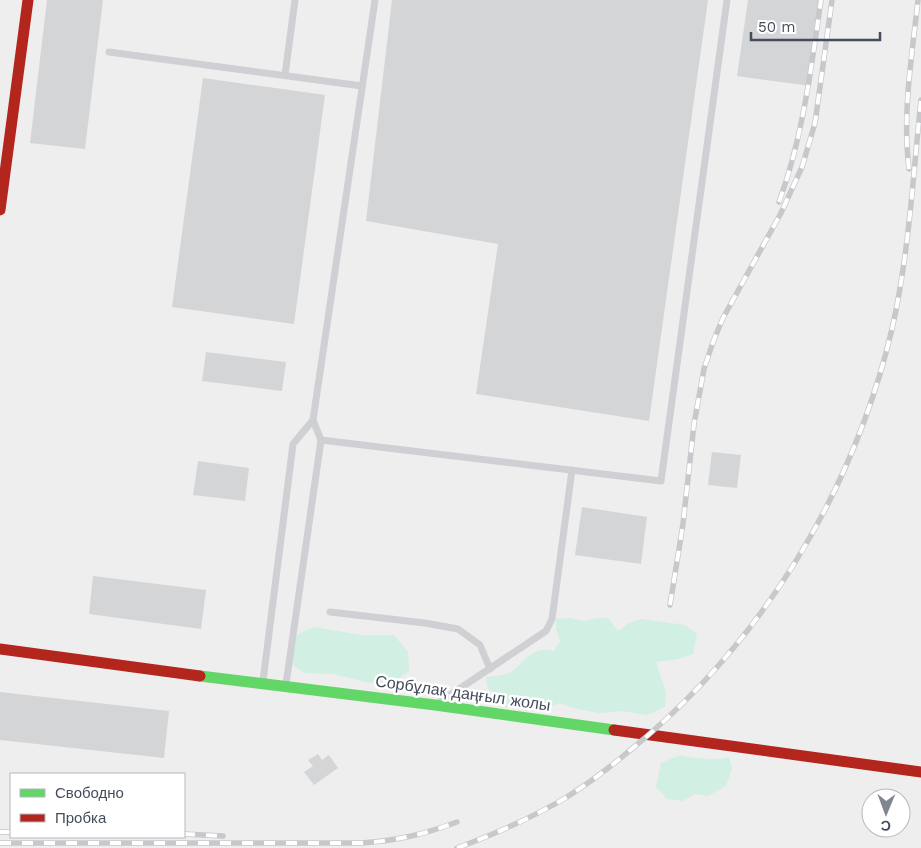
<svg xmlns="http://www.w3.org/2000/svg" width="921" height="848" font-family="'Work Sans',sans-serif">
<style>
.green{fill:#d1efe2}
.building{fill:#d4d5d7}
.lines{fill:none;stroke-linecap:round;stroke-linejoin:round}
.lane{stroke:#cfd0d4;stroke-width:7}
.fast{stroke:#63d668;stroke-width:11}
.jam{stroke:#b3261e;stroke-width:11}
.rail-casing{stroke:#c7c8cb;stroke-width:5.5}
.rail{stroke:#fff;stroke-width:4;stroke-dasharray:11;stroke-linecap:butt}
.labels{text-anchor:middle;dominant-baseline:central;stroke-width:5;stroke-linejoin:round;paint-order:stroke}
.street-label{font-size:16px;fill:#454d5c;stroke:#fff}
</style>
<rect width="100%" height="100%" fill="#efeeee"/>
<!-- green -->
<g class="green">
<path d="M 569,618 L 585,621 L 597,618 L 608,618 L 618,631 L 629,623 L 641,619 L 685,625 L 697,634 L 693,654 L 679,659 L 656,662 L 666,692 L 665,707 L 647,715 L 621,711 L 599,713 L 573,708 L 560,703 L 541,709 L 502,707 L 495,694 L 488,689 L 486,677 C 492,676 504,676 509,673 C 526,663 530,645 554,651 L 560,641 L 556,630 L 556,619 Z"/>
<path d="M 314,627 L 361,635 L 394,635 L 408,652 L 409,671 L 395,682 L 370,683 L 333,674 L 304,673 L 293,665 L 288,647 L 298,634 Z"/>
<path d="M 680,755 C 697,759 712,761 729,757 L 732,768 L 726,786 L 708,796 L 695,794 L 683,801 L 667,799 L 656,787 L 661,763 Z"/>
</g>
<!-- building -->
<g class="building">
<path d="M 47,0 L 103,0 L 85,149 L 30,143 Z"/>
<path d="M 392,0 L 708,0 L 649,421 L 476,394 L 498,244 L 366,221 Z"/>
<path d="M 748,0 L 822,0 L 811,86 L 737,76 Z"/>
<path d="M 203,78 L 325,95 L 294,324 L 172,307 Z"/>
<path d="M 206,352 L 286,362 L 282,391 L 202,381 Z"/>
<path d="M 712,452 L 741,455 L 737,488 L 708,485 Z"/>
<path d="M 198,461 L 249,468 L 245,501 L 193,495 Z"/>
<path d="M 582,507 L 647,517 L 641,564 L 575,555 Z"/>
<path d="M 93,576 L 206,590 L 201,629 L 89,614 Z"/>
<path d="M 0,692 L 169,711 L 164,758 L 0,740 Z"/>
<path d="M 318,754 L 322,760 L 329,755 L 338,768 L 314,785 L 304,772 L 313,766 L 308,760 Z"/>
</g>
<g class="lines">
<!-- lane -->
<g class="lane">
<path d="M 109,52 L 362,86"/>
<path d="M 285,75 L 295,0"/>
<path d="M 313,420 L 321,440"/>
<path d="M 330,612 L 425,623 L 458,629 L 480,645 L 490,669"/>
<path d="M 263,681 L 293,444 L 313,420 L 375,0"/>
<path d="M 286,684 L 321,440 L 661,481 L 727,0"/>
<path d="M 441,701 L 546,631 L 552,619 L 572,470"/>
</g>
<!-- fast -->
<path class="fast" d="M 200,676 L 435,705 L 614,730"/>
<!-- jam -->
<g class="jam">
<path d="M 0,210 L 28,0"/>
<path d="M 0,649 L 200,676"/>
<path d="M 614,730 L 921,772"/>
</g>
<!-- rail casing -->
<g class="rail-casing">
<g id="rail">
<path d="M 909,169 C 902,113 912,56 918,0"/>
<path d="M 779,202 C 803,137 811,68 821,0"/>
<path d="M 670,605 L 683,524 L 694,424 L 704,369 L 713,342 L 723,318 L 781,213 L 802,167 L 815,123 L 832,0"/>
<path d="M 0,832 L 11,832"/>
<path d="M 184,834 L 223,836"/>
<path d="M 0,843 L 362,843 C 399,840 422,835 457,822"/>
<path d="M 457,848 C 495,834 532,818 567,797 C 589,783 609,768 628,752 C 760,646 853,494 892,329 C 909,254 913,176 921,100"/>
</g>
</g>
<!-- rail -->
<use href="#rail" class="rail"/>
</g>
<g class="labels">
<!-- street labels -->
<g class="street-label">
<text transform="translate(463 693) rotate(8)">Сорбұлақ даңғыл жолы</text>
</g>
</g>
<!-- legend -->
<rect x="10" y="773" width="175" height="65" fill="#ffffff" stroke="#b5b8be"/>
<rect x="20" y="789" width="25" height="8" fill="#63d668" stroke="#b5b8be"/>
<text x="55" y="798" font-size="15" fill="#454d5c">Свободно</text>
<rect x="20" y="814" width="25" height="8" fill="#b3261e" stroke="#b5b8be"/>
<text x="55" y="823" font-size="15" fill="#454d5c">Пробка</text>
<!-- north arrow -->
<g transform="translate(886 813) rotate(181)"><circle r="24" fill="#ffffff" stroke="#b5b8be"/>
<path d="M0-4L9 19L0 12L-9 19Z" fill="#80858f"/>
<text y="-8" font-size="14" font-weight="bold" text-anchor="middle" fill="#454d5c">С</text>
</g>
<!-- scale -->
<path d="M751 32v8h129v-8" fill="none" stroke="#454d5c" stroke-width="2.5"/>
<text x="758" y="32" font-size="15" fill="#454d5c" stroke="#ffffff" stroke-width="4" paint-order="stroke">50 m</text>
</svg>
